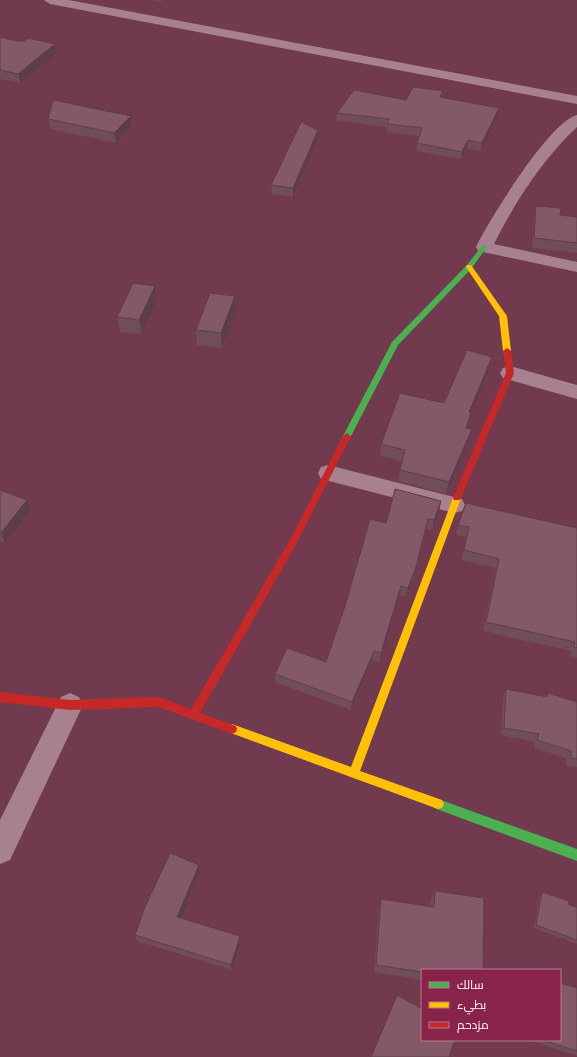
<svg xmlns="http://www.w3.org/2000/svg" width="577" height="1057" font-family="'Golos Text',Cairo,sans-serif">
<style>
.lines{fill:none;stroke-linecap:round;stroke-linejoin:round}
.street{fill:#a78190;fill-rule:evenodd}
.fast{fill:#4caf50;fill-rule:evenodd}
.slow{fill:#ffc107;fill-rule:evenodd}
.jam{fill:#c62828;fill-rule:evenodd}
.wall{fill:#714c59}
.shaded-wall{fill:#5c3e49}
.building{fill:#835868;stroke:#5c3e49}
</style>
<rect width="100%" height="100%" fill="#713a4f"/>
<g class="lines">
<!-- street -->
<g class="street">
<path d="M 44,0 L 69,0 L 577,96 L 577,104 L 50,4 Z"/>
<path d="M 577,115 L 577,127 C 542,160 515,202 494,244 L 577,262 L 577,272 L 478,251 L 476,247 C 489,220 550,121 577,115 Z"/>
<path d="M 510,366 L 577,385 L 577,399 L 503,378 L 500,373 L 503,368 Z"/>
<path d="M 328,465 L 454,497 L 462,499 L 465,505 L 462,511 L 454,513 L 321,479 L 318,473 L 321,467 Z"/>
<path d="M 70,693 L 79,697 L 83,705 L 10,860 L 0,864 L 0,820 L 61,697 Z"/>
</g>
<!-- fast -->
<g class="fast">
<path d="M 484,245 L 487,247 L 471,269 L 398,345 L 350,438 L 344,438 L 343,436 L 392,342 L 467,265 L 482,246 Z"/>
<path d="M 438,799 L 577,849 L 577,861 L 434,808 L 432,804 L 434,800 Z"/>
</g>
<!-- slow -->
<g class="slow">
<path d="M 467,265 L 471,265 L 507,316 L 511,351 L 510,353 L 504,353 L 503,351 L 499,316 L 466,267 Z"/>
<path d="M 457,495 L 461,498 L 360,771 L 442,800 L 444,804 L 442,808 L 438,809 L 228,732 L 227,729 L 228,726 L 232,724 L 351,767 L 453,498 Z"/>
</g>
<!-- jam -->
<g class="jam">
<path d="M 507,348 L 511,351 L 514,373 L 461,498 L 460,500 L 454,500 L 453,498 L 506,373 L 503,351 Z"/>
<path d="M 347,433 L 351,436 L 298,541 L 200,713 L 236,726 L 237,729 L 236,732 L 232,734 L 159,707 L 70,710 L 0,702 L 0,692 L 70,700 L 159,697 L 191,709 L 292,536 L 343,436 Z"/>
</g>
</g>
<!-- wall -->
<g class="wall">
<path d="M 148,0 L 162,0 L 160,2 Z"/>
<path d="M 0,37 L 57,53 L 21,83 L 0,79 Z"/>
<path d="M 442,98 L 499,108 L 498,116 L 481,151 L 467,148 L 461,159 L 416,151 L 417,143 L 420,136 L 387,132 L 387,127 L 336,120 L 337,113 L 406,100 Z"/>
<path d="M 131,116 L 132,126 L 116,143 L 51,129 L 48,119 Z"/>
<path d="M 318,130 L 318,139 L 293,197 L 272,194 L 271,185 Z"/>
<path d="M 536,206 L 560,215 L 577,217 L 577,253 L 532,248 L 534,216 Z"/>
<path d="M 155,286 L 157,301 L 142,334 L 120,332 L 117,317 Z"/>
<path d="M 236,311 L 222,348 L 197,345 L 196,330 Z"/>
<path d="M 492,357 L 489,369 L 471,413 L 468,428 L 469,441 L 446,494 L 398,481 L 400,470 L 402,461 L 380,456 L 381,444 L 444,403 Z"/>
<path d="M 0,490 L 31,510 L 5,543 L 0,541 Z"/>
<path d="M 441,501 L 439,511 L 432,530 L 426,529 L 414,576 L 406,597 L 400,595 L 380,662 L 372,660 L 351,710 L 275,682 L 275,674 L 326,662 L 386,523 Z"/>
<path d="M 458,525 L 577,528 L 577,658 L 570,656 L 571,651 L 483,631 L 496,568 L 461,560 L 467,537 L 456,535 Z"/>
<path d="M 506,689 L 546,696 L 548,693 L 577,702 L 577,767 L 566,766 L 566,758 L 534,748 L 535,742 L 501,735 L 503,697 Z"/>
<path d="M 201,871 L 181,918 L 240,936 L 241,942 L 232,970 L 137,941 L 135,935 Z"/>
<path d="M 435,891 L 484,898 L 422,970 L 422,980 L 374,972 L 379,908 L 381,899 L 431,907 L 431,900 Z"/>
<path d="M 542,892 L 569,905 L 577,907 L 577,944 L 534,928 L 540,895 Z"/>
<path d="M 577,988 L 577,1056 L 535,1042 L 535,1040 L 560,1040 Z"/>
</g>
<!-- shaded-wall -->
<g class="shaded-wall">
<path d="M 55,44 L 57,53 L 21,83 L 18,74 Z"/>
<path d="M 499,108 L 498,116 L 481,151 L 482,143 Z"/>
<path d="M 131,116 L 132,126 L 116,143 L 114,133 Z"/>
<path d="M 318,130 L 318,139 L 293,197 L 293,188 Z"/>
<path d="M 468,140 L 467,148 L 461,159 L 462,152 Z"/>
<path d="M 155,286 L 157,301 L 142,334 L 139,320 Z"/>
<path d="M 235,296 L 236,311 L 222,348 L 221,333 Z"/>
<path d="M 492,357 L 489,369 L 467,424 L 469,412 Z"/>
<path d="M 471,413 L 469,424 L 464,440 L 466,428 Z"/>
<path d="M 472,429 L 469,441 L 446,494 L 449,482 Z"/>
<path d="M 27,500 L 31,510 L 5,543 L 1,533 Z"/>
<path d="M 441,501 L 439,511 L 432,530 L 434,520 Z"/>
<path d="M 428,519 L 414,576 L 406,597 L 408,588 Z"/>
<path d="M 401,586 L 400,595 L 380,662 L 381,653 Z"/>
<path d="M 374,651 L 372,660 L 351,710 L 352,702 Z"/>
<path d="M 199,865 L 201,871 L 179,923 L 177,917 Z"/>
<path d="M 240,936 L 241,942 L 232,970 L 231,965 Z"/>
</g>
<!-- building -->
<g class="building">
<path d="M 0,37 L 18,41 L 25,41 L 28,38 L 55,44 L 18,74 L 0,70 Z"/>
<path d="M 413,87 L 443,91 L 440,97 L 499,108 L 482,143 L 468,140 L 462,152 L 417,143 L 422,128 L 387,124 L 389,119 L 337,113 L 354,90 L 406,100 Z"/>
<path d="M 53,100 L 131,116 L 114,133 L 48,119 Z"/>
<path d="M 301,122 L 318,130 L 293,188 L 271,185 Z"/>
<path d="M 536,206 L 561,208 L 560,215 L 577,217 L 577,243 L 534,238 Z"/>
<path d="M 133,283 L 155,286 L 139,320 L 117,317 Z"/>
<path d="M 210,293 L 235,296 L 221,333 L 196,330 Z"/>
<path d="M 467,350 L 492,357 L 469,412 L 471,413 L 466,428 L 472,429 L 449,482 L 400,470 L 405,450 L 381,444 L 400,393 L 444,403 Z"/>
<path d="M 395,489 L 441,501 L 434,520 L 428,519 L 416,567 L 408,588 L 401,586 L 381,653 L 374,651 L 352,702 L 275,674 L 287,648 L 326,662 L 345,606 L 370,519 L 386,523 Z"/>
<path d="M 0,490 L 27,500 L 1,533 L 0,533 Z"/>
<path d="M 466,503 L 577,528 L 577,648 L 574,647 L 575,642 L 486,622 L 499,559 L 464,550 L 469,527 L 458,525 Z"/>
<path d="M 506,689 L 547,697 L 548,693 L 577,702 L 577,759 L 571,758 L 571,751 L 537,740 L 539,734 L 504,728 Z"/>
<path d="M 170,853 L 199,865 L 177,917 L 240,936 L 231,965 L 135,935 L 145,907 Z"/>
<path d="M 435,891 L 484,898 L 483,970 L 422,970 L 422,972 L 376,965 L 381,899 L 434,907 Z"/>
<path d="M 542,892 L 569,901 L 569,905 L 577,907 L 577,940 L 536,925 Z"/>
<path d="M 560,983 L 577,988 L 577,1051 L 542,1040 L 560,1040 Z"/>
<path d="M 397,995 L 422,1009 L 422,1040 L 455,1040 L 449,1057 L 371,1057 Z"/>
</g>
<!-- legend -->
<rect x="421" y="969" width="140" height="72" fill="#882349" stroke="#b87b92"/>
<rect x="429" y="982" width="20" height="6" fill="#4caf50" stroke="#b87b92"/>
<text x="457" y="989" font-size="12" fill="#ffffff">سالك</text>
<rect x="429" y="1002" width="20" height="6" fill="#ffc107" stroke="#b87b92"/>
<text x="457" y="1009" font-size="12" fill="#ffffff">بطيء</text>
<rect x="429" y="1022" width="20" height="6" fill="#c62828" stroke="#b87b92"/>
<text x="457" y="1029" font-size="12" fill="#ffffff">مزدحم</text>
</svg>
